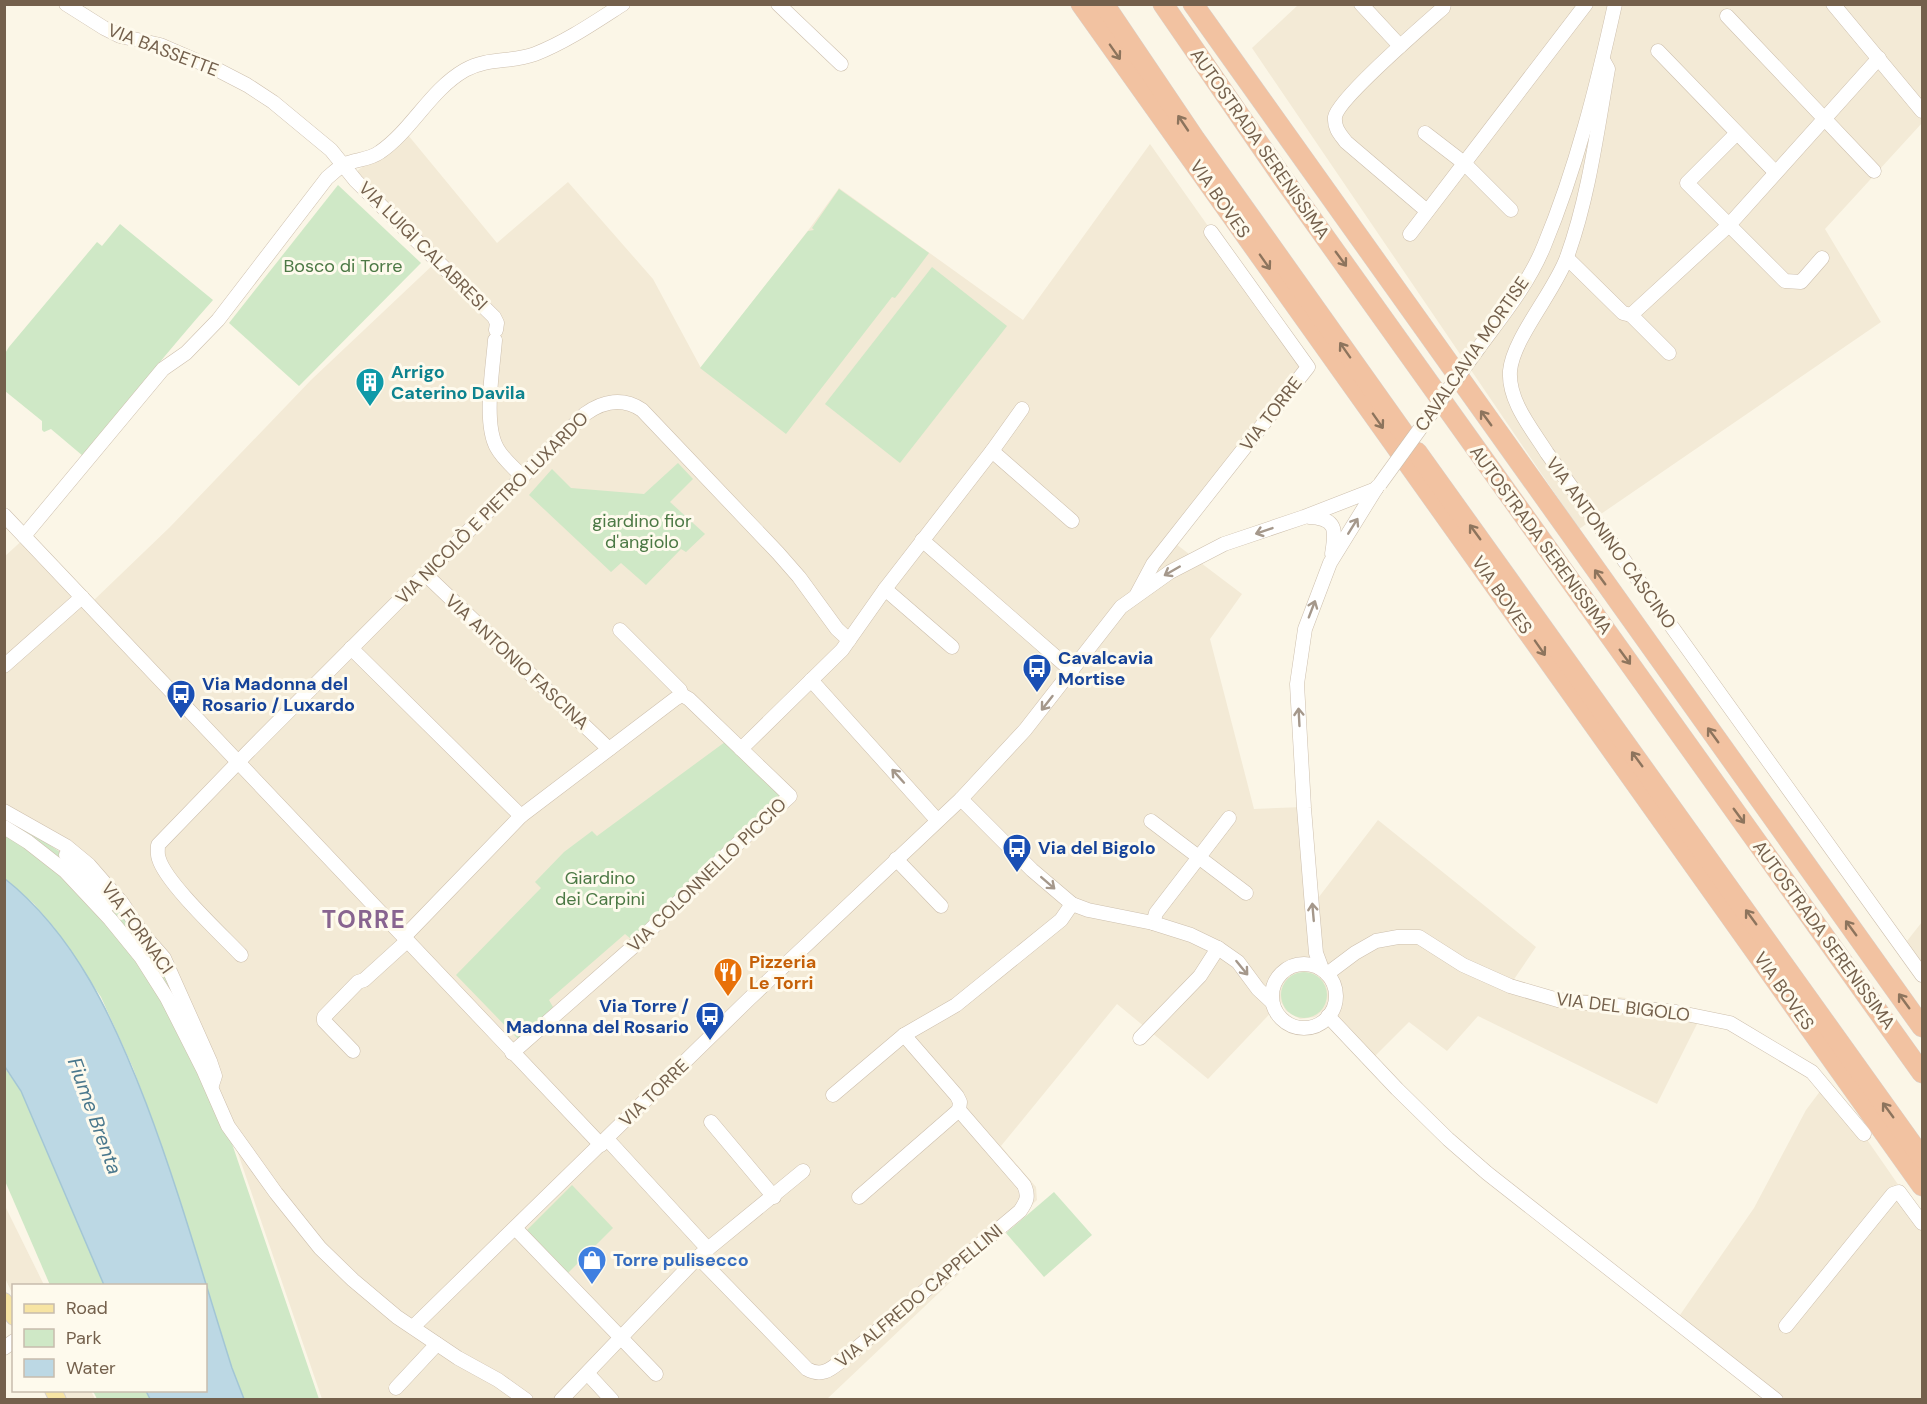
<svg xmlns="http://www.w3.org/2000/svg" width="1927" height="1404" font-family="'DM Sans',sans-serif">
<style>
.residential{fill:#f3ead6}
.green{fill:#cfe8c6}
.water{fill:#bcd8e4;stroke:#a3c6d5;stroke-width:1.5}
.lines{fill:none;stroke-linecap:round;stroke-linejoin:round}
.minor-casing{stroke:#cdbfad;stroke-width:15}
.major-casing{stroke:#d8d2cd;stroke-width:18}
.highway-casing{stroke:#d8d2cd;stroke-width:21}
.minor{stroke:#fff;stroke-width:14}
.major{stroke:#f7e4a3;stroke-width:16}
.highway{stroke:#f2c2a1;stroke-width:20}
.minor-bridge-casing{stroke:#cdbfad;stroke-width:15;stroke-linecap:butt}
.minor-bridge{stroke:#fff;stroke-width:14}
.oneway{stroke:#8d745d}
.oneway2{stroke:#a5988b}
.labels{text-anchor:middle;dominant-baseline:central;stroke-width:6;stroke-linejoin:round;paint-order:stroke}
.street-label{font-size:18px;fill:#74604c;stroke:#fefaed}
.park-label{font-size:18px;fill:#4c7945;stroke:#fefaed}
.culture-label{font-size:18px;font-weight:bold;fill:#0d838f;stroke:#fefaed;text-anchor:start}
.transit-label{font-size:18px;font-weight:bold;fill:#164399;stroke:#fefaed;text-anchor:start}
.food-label{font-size:18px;font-weight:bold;fill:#c56008;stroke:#fefaed;text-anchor:start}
.shop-label{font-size:18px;font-weight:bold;fill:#366cbe;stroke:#fefaed;text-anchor:start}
.water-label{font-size:20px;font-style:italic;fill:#4a788d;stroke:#fefaed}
.district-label{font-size:24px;font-weight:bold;letter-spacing:1.5px;fill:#886490;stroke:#fefaed}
</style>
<rect width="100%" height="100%" fill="#fbf6e7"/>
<!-- residential -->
<g class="residential">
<path d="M 1298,5 L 1922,5 L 1922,123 L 1825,229 L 1881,322 L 1579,529 L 1252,48 Z"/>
<path d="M 408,135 L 497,243 L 568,182 L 653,279 L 701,368 L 810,228 L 839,188 L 1023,320 L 1150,144 L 1307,366 L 1168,538 L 1242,594 L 1210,639 L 1254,809 L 1303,807 L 1312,906 L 1378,820 L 1536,947 L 1508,988 L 1619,997 L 1681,1006 L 1702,1014 L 1657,1104 L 1478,1016 L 1447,1051 L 1409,1022 L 1373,1058 L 1325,1009 L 1315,1017 L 1300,1019 L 1286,1011 L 1281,1002 L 1208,1079 L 1117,1004 L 1001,1146 L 1036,1187 L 1037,1200 L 827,1399 L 322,1399 L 217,1092 L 92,861 L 43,825 L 10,817 L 5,811 L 4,557 L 27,536 L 93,601 L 170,527 L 311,380 L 436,262 L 350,177 L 373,158 Z"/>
<path d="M 1922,922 L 1922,963 L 1907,941 Z"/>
<path d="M 1827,1082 L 1922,1219 L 1922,1399 L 1781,1399 L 1680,1315 L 1754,1208 L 1806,1110 Z"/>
<path d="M 5,1206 L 44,1285 L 14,1286 L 13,1295 L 5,1278 Z"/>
<path d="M 63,1391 L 91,1391 L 95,1399 L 68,1399 Z"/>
</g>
<!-- green -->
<g class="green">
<path d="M 338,185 L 421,263 L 299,386 L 229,323 Z"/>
<path d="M 839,189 L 929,253 L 899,293 L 895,298 L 892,297 L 786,434 L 700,368 L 808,231 L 814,230 L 812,228 Z"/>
<path d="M 120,224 L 213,300 C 168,350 127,404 83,456 L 51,429 L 44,432 L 42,430 L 42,421 L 5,391 L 4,355 L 9,347 L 97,242 L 102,246 Z"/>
<path d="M 932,267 L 1007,326 L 900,463 L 825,404 Z"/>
<path d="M 678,463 L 693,479 L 670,502 L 705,534 L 686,552 L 681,549 L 646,585 L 621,563 L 611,572 L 529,495 L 552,469 L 571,488 L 644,494 Z"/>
<path d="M 725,742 L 780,795 L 631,939 L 625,934 L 549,1000 L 553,1007 L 519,1040 L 456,975 L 541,888 L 535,882 L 564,852 L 592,831 L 597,836 Z"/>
<path d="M 4,819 L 39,838 L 84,868 L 164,961 L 227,1129 L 319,1399 L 244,1399 L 232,1368 L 158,1135 L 133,1068 L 101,997 L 53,926 L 34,904 L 5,878 Z"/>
<circle cx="1304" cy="995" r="23"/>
<path d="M 4,1067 L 21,1091 L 104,1285 L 50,1285 L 5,1181 Z"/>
<path d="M 572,1185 L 613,1228 L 568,1273 L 527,1230 Z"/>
<path d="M 1054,1192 L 1092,1235 L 1044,1277 L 1006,1233 Z"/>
<path d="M 93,1391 L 146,1391 L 150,1399 L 97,1399 Z"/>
</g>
<!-- water -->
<path class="water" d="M 4,878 C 76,935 114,1020 146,1103 C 179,1190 204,1280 232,1368 L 244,1399 L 150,1399 L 146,1391 L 206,1390 L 206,1286 L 104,1285 L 21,1091 L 5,1067 Z"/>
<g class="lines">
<!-- minor casing -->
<g class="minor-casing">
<g id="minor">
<path d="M 66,4 L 104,28 L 120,36 L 160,45 L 220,71 L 247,85 L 273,102 L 331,150 L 356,181 L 494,317 L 497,323 L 496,330"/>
<path d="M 778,4 L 841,64"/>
<path d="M 1361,4 L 1400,46"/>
<path d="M 1833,4 L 1922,111"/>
<path d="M 1727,16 L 1874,171"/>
<path d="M 1658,51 L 1775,172"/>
<path d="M 1603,60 L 1608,69 C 1597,131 1589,196 1567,257 C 1555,291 1513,338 1510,371 C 1508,401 1532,429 1547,453 L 1922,975"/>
<path d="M 1425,133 L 1464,163 L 1511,210"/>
<path d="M 1736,134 L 1687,183 L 1785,281 L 1801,282 L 1822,258"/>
<path d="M 1427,211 L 1346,142 C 1340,134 1334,128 1335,117 C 1338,99 1425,24 1443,8 L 1444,4"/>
<path d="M 1410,234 L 1586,4"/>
<path d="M 1567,258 L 1623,313 L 1631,315 L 1729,225 L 1879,58"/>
<path d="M 1631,315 L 1669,353"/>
<path d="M 495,340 C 493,368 483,424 497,448 C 503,459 514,468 522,476"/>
<path d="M 1480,346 C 1503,315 1529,283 1544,246 C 1576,169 1597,86 1615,4"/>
<path d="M 992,451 L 1022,409"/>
<path d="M 4,515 L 601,1145"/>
<path d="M 1309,517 C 1337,518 1336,530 1332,554"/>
<path d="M 24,536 L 163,369 L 186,353 L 218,320 L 327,178 C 333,173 339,167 345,164 C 357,159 369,160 380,152 C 412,130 430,90 465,70 C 488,57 511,63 535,54 C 566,42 595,22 623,4"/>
<path d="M 922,540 L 1072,671"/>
<path d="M 425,574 L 609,749"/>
<path d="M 885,589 L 952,647"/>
<path d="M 1137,594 L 1153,564 L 1308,367 L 1211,232"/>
<path d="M 351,648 L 521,816"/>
<path d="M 4,666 L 82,597"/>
<path d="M 811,680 L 937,820"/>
<path d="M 741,749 L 842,650 L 885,589 L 992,451 L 1072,521"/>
<path d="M 961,799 L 1032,870 L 1072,904 L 1088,910 L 1153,923 L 1191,935 L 1218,948 L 1238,962 L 1258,989 L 1272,1002"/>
<path d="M 4,811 L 66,846 L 89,865 L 122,903 L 142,933 L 164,958 L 210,1061 L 215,1076 L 212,1085"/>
<path d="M 1151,821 L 1246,893"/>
<path d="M 4,827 L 28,842 L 65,871 L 110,919 L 141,957 L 167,998 L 203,1069 L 228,1126 L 276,1193 L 320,1248 L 353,1280 L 397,1317 L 458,1358 L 498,1380 L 526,1400"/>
<path d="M 66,855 L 108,905"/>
<path d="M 896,859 L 941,906"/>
<path d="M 1153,923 L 1156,913 L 1229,818"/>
<path d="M 404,937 L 521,816 L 675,699 L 682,695"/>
<path d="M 241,955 C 222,935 166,883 159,859 C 157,855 158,849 158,845 L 248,752 L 585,414 C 603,401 623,397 642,410 L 778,553 L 799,577 L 837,629 L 849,640"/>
<circle cx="1304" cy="996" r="32"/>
<path d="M 1322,969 L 1316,953 L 1312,907 L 1304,808 L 1297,684 L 1305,629 L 1330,563 L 1377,487"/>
<path d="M 1327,974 L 1355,953 L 1376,941 L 1398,937 L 1419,937 L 1463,965 L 1510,986 L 1558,1000 L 1676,1012 L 1730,1023 L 1812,1072 L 1864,1134"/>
<path d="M 1328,1016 L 1397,1089 L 1448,1139 L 1487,1173 L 1776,1400"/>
<path d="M 1140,1038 L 1200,976 L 1218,948"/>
<path d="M 353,1051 L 324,1021 L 324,1017 L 358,982 L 364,980 L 407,941"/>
<path d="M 512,1053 L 635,945 L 733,848 L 790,796 L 689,699 L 682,695 L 680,690 L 620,630"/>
<path d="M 833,1095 L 904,1035 L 956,1005 L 1061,920 L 1072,904"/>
<path d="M 711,1122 L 774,1197"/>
<path d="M 607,1139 L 708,1249"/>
<path d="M 859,1197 L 959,1110"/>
<path d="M 516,1229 L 656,1374"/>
<path d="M 698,1257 L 807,1369 C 823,1378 832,1368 845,1358 L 1020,1211 C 1027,1201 1029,1196 1024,1185 L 959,1110 L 960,1102 L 957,1096 L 904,1035"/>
<path d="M 1786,1326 L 1893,1194 L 1899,1192 L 1922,1223"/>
<path d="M 413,1327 L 749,999 L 961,799 L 1025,730 L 1121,607 L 1170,572 L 1224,544 L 1304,517 L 1376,489"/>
<path d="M 4,1348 L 14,1341"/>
<path d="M 588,1374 L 612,1400"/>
<path d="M 396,1388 L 437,1344"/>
<path d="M 561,1400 L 698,1257 L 803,1171"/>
</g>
</g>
<!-- major casing -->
<g class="major-casing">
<g id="major">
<path d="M 4,1301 L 14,1317"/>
<path d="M 53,1390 L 58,1400"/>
</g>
</g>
<!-- highway casing -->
<g class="highway-casing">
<g id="highway">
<path d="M 1081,4 L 1922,1186"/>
<path d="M 1104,4 L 1195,139 L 1403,432"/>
<path d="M 1163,4 L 1282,177 L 1922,1073"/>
<path d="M 1193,4 L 1922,1027"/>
<path d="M 1417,452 L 1922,1158"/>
</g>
</g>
<!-- minor -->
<use href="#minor" class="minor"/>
<!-- major -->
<use href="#major" class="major"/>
<!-- highway -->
<use href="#highway" class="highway"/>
<!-- minor-bridge casing -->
<g class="minor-bridge-casing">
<path id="minor-bridge" d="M 1380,484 L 1480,346"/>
</g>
<!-- minor-bridge -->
<use href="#minor-bridge" class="minor-bridge"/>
</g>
<!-- one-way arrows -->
<defs><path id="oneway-shaft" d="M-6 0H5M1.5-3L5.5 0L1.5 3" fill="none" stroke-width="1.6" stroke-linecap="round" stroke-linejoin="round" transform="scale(1.5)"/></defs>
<g class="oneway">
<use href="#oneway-shaft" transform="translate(1115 52) rotate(55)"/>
<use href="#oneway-shaft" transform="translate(1183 123) rotate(-124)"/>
<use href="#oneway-shaft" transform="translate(1341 259) rotate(54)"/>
<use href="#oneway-shaft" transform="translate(1265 262) rotate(55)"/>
<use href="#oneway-shaft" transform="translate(1345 350) rotate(-125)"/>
<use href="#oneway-shaft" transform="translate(1486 418) rotate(-126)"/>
<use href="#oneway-shaft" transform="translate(1378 421) rotate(55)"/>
<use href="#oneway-shaft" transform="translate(1475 532) rotate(-126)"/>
<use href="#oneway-shaft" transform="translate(1600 577) rotate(-126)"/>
<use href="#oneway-shaft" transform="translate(1540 648) rotate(55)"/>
<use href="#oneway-shaft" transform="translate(1625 657) rotate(54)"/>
<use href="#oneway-shaft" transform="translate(1713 735) rotate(-126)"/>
<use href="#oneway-shaft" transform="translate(1637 759) rotate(-126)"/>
<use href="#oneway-shaft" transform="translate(1739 816) rotate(54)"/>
<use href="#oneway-shaft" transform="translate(1751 917) rotate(-126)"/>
<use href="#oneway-shaft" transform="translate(1851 928) rotate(-126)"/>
<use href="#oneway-shaft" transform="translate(1904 1001) rotate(-126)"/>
<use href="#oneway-shaft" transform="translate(1888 1110) rotate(-126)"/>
</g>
<g class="oneway2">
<use href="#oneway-shaft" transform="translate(1353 526) rotate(-58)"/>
<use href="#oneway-shaft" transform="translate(1264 531) rotate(161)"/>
<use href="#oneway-shaft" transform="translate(1172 571) rotate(150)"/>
<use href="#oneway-shaft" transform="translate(1312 609) rotate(-69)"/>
<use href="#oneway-shaft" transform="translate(1047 703) rotate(128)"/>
<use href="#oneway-shaft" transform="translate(1299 717) rotate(-93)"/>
<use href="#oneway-shaft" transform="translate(898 776) rotate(-132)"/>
<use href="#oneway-shaft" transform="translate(1048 883) rotate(41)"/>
<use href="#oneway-shaft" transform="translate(1313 912) rotate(-95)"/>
<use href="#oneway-shaft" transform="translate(1242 968) rotate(51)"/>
</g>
<!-- icons -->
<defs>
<g id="building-pin" transform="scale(1.5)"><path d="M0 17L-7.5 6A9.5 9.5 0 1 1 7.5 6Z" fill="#0f9aa8" stroke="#fefaed"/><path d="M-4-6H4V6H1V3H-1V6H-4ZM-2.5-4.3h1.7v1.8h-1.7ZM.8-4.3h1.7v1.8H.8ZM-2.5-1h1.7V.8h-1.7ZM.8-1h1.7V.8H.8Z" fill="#fff"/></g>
<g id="bus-pin" transform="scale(1.5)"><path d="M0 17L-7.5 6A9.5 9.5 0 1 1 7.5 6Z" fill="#1a4fb4" stroke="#fefaed"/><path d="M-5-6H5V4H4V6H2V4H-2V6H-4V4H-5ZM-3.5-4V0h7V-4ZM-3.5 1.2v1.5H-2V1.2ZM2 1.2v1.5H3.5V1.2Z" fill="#fff"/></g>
<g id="restaurant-pin" transform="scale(1.5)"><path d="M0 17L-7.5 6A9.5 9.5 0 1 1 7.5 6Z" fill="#e8710a" stroke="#fefaed"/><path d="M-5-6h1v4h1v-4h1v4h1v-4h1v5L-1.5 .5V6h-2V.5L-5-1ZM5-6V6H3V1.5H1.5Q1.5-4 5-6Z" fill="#fff"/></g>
<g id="shop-pin" transform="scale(1.5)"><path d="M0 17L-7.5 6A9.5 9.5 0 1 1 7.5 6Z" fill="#3f7fe0" stroke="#fefaed"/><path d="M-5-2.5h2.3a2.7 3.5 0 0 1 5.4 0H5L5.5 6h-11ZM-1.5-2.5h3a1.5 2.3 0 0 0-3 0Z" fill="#fff"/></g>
</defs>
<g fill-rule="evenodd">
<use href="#building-pin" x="370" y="382"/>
<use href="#bus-pin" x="1037" y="668"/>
<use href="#bus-pin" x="181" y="694"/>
<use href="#bus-pin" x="1017" y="848"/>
<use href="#restaurant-pin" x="728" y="972"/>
<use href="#bus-pin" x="710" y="1016"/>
<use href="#shop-pin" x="592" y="1260"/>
</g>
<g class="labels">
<!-- street labels -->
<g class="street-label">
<text transform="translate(163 50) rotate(21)">VIA BASSETTE</text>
<text transform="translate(1260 144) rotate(55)">AUTOSTRADA SERENISSIMA</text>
<text transform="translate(1220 199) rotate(55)">VIA BOVES</text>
<text transform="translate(423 246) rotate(45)">VIA LUIGI CALABRESI</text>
<text transform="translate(1472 354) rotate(-55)">CAVALCAVIA MORTISE</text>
<text transform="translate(1271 414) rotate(-52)">VIA TORRE</text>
<text transform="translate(492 508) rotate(-45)">VIA NICOLÒ E PIETRO LUXARDO</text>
<text transform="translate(1541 540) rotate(54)">AUTOSTRADA SERENISSIMA</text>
<text transform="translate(1611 543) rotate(54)">VIA ANTONINO CASCINO</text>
<text transform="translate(1502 595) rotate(55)">VIA BOVES</text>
<text transform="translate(517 662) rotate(43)">VIA ANTONIO FASCINA</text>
<text transform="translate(707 875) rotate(-44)">VIA COLONNELLO PICCIO</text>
<text transform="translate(137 928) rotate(54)">VIA FORNACI</text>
<text transform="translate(1824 935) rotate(54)">AUTOSTRADA SERENISSIMA</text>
<text transform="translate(1784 991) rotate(55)">VIA BOVES</text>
<text transform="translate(1623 1007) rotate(7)">VIA DEL BIGOLO</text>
<text transform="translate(654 1093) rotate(-44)">VIA TORRE</text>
<text transform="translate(919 1296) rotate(-40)">VIA ALFREDO CAPPELLINI</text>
</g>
<!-- park labels -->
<g class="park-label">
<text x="343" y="266">Bosco di Torre</text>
<text x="642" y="521">giardino fior<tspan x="642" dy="21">d'angiolo</tspan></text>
<text x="600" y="878">Giardino<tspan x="600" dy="21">dei Carpini</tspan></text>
</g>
<!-- culture labels -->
<g class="culture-label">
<text x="391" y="372">Arrigo<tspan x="391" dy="21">Caterino Davila</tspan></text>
</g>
<!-- transit labels -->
<g class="transit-label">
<text x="1058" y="658">Cavalcavia<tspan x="1058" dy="21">Mortise</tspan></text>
<text x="202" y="684">Via Madonna del<tspan x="202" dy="21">Rosario / Luxardo</tspan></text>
<text x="1038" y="848">Via del Bigolo</text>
<text x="689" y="1006" text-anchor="end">Via Torre /<tspan x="689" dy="21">Madonna del Rosario</tspan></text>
</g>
<!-- food labels -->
<g class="food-label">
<text x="749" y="962">Pizzeria<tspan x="749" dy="21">Le Torri</tspan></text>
</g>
<!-- shop labels -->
<g class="shop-label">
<text x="613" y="1260">Torre pulisecco</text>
</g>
<!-- water labels -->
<g class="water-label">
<text transform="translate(95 1116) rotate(70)">Fiume Brenta</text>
</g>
<!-- district labels -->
<g class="district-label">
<text x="364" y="919">TORRE</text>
</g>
</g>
<!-- border -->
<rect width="1927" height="1404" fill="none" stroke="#74604c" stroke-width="12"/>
<!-- legend -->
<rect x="12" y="1284" width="195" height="108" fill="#fefaed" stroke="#c7bcad" stroke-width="1.5"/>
<rect x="24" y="1304" width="30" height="9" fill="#f7e4a3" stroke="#c7bcad" stroke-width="1.5"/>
<text x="66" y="1314" font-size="18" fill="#74604c">Road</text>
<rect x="24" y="1329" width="30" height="18" fill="#cfe8c6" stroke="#c7bcad" stroke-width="1.5"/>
<text x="66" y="1344" font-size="18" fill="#74604c">Park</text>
<rect x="24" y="1359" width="30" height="18" fill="#bcd8e4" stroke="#c7bcad" stroke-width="1.5"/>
<text x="66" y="1374" font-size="18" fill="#74604c">Water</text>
</svg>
